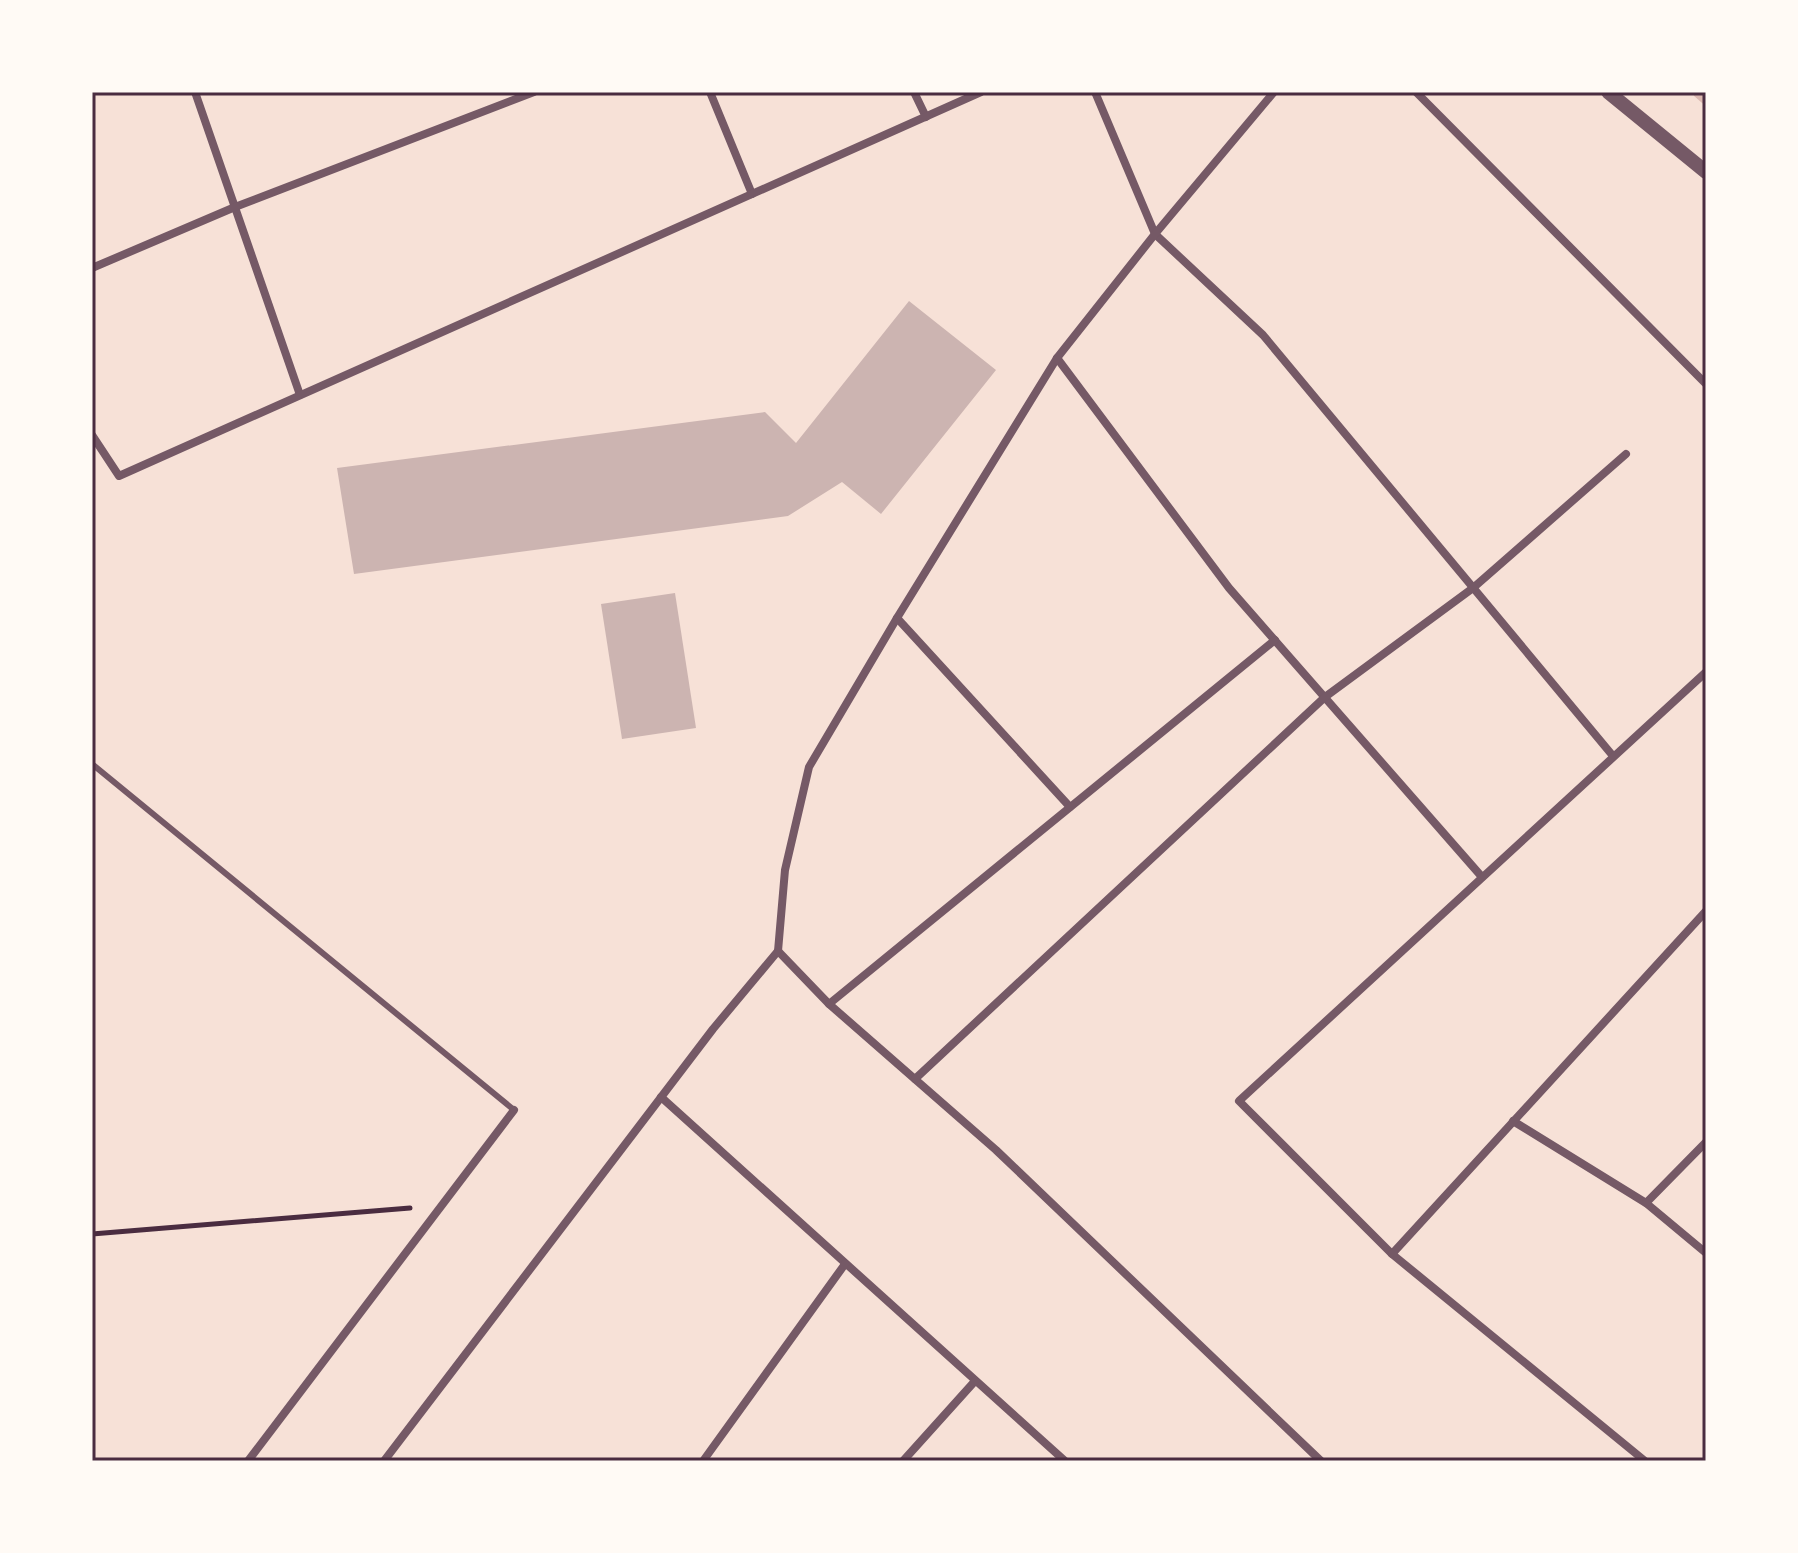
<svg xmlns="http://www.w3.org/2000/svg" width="1798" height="1553" font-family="Rubik,sans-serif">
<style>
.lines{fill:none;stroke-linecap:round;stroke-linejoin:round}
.stream{stroke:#dcb8b0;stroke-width:11}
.building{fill:#ccb4b1}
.path{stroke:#4a2c40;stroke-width:5}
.service{stroke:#755966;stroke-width:6}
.minor{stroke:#755966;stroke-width:8}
.tertiary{stroke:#755966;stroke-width:14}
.neatline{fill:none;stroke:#4a2c40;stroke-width:3}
</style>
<rect width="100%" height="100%" fill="#f7e1d7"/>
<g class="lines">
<!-- stream -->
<path class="stream" d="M 1698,92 L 1706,99"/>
</g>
<!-- building -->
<g class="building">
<path d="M 909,301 L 996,370 L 881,514 L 842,482 L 788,516 L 354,574 L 337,468 L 765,412 L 796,443 Z"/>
<path d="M 675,593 L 696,728 L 622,739 L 601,604 Z"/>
</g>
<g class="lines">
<!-- path -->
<path class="path" d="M 92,1234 L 410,1208"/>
<!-- service -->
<path class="service" d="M 92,764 L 514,1110"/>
<!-- minor -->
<g class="minor">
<path d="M 195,92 L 300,395"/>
<path d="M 710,92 L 752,194"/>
<path d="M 914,92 L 926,117"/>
<path d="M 1095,92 L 1155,234 L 1263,335 L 1613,756"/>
<path d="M 1416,92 L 1706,384"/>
<path d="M 92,268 L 235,207 L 534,92"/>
<path d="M 1057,358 L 1229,588 L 1482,877"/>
<path d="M 92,435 L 119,476 L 981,92"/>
<path d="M 897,618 L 1070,807"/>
<path d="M 778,951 L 829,1004 L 996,1150 L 1321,1461"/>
<path d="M 829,1004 L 1275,640"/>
<path d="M 915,1079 L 1325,697 L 1473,588 L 1626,454"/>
<path d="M 661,1097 L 1065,1461"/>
<path d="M 1513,1121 L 1646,1203 L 1706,1253"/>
<path d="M 1646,1203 L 1706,1142"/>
<path d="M 1392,1254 L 1239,1101 L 1706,672"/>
<path d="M 248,1461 L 514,1110"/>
<path d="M 384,1461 L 713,1029 L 778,951 L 785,870 L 809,767 L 897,618 L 1057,358 L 1155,234 L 1274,92"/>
<path d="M 703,1461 L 845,1264"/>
<path d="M 903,1461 L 975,1381"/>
<path d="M 1645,1461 L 1392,1254 L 1706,911"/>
</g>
<!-- tertiary -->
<path class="tertiary" d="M 1608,92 L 1706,172"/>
</g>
<!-- border -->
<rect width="1798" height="1553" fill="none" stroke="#fffaf5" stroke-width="188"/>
<rect x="94" y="94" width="1610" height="1365" class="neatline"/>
</svg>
